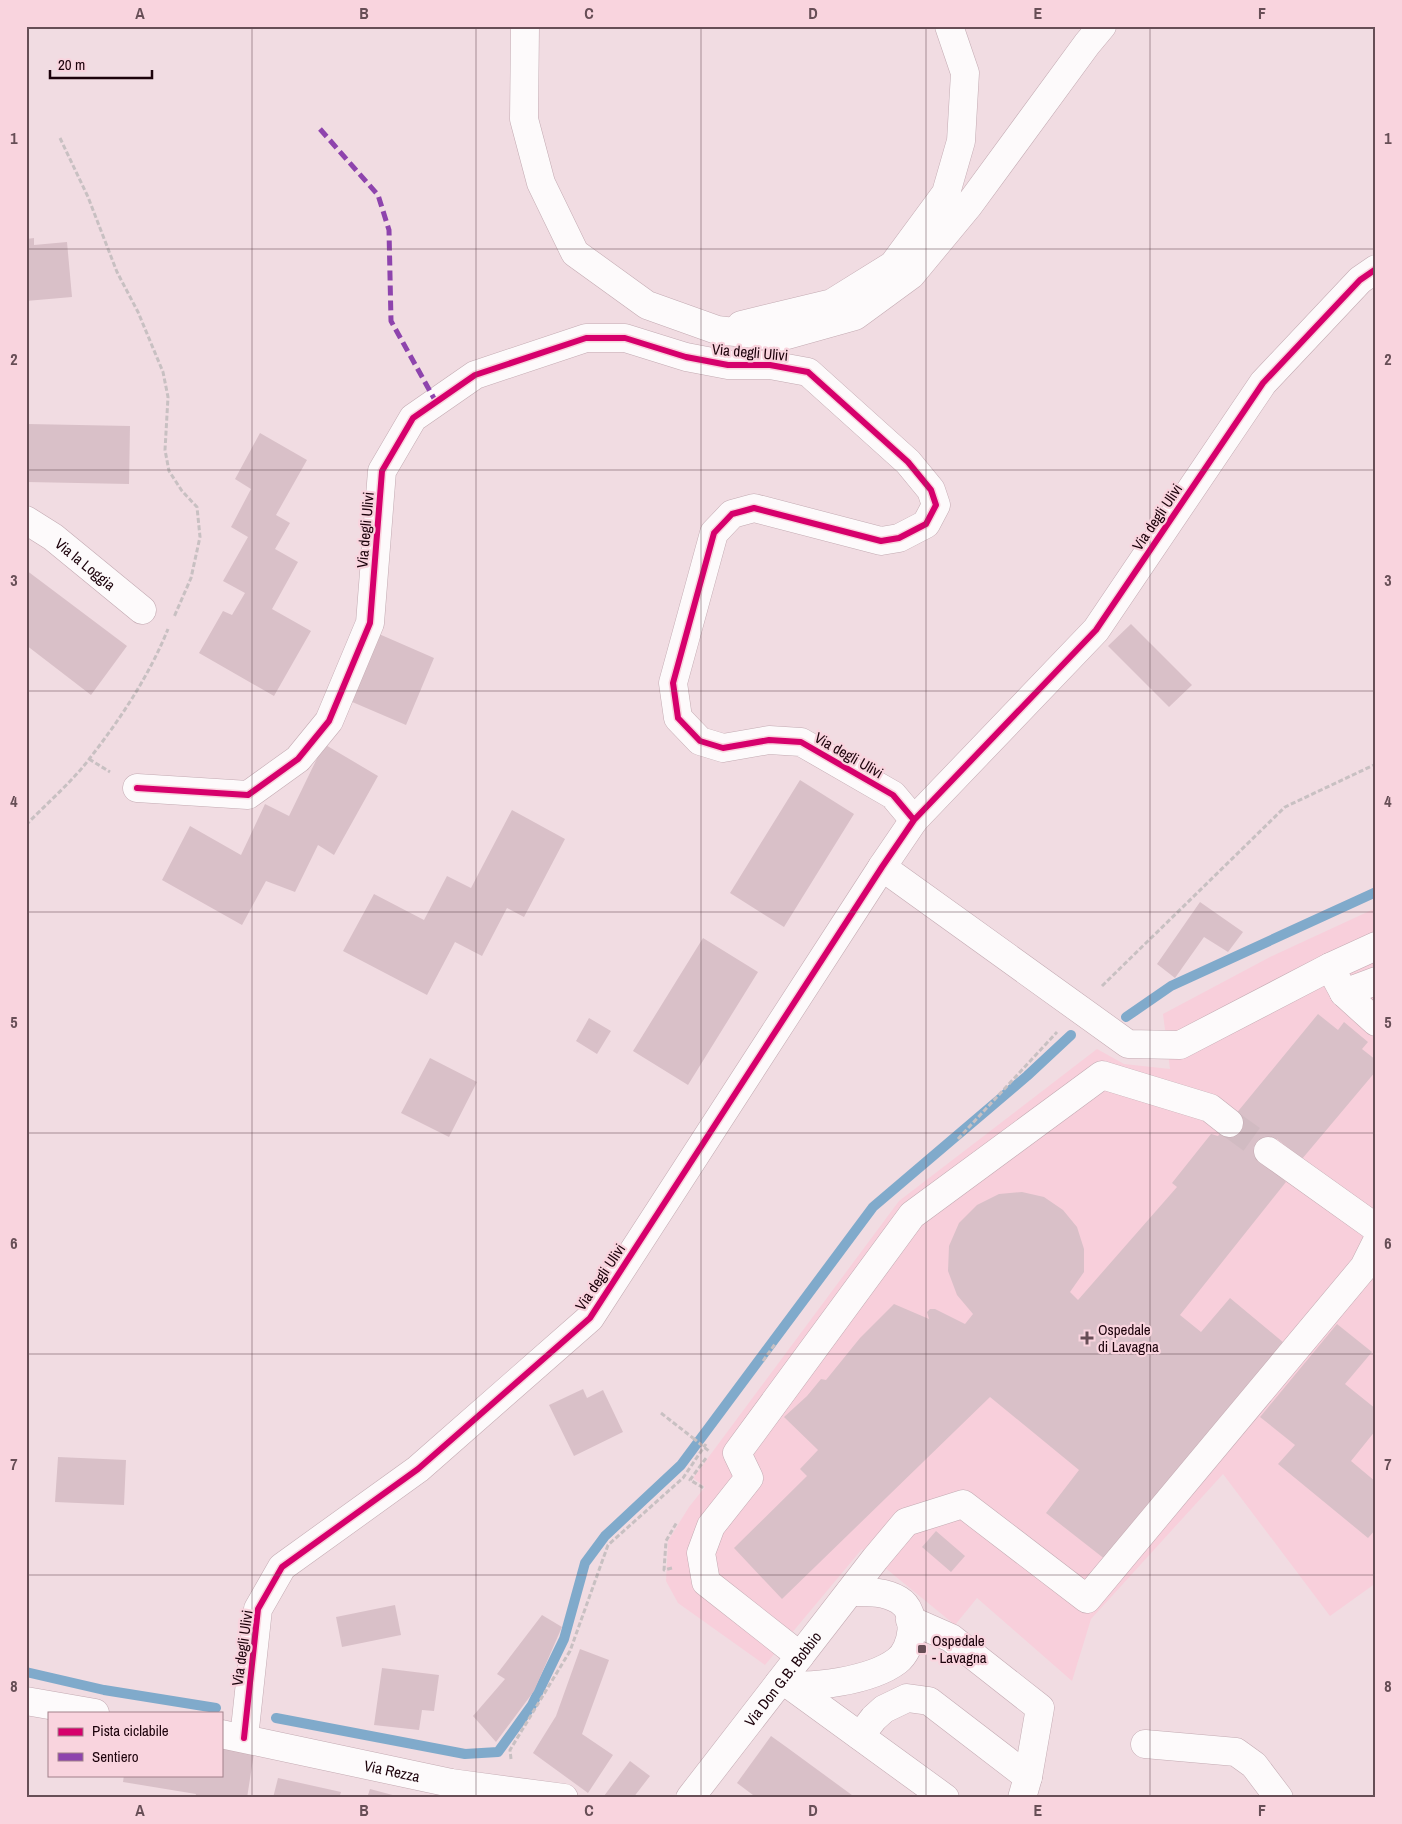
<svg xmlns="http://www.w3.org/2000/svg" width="1402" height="1824" viewBox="0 0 1402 1824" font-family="'Archivo Narrow',sans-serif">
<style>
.built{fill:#f8cfdb}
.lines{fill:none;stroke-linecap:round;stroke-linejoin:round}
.stream{stroke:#80aacb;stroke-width:10}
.building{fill:#d9c0c8}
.minor-tunnel{stroke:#d1bbc2;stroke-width:28;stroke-dasharray:28 14;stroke-linecap:butt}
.minor-casing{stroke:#c3aab2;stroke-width:29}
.highway-casing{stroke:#c3aab2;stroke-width:29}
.path{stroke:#c8c0c2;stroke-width:3;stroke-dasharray:5 2.5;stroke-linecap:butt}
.minor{stroke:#fdfafb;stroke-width:28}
.highway{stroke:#fdfafb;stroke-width:28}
.path-bridge{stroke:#c8c0c2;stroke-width:3;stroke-dasharray:5 2.5;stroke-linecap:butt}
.quiet{stroke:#8e44ad;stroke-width:5;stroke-dasharray:10 5;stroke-linecap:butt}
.cycleway-casing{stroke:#f9d4de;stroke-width:9}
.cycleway{stroke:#d6006c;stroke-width:6}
.grid{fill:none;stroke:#674e56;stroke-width:1;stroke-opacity:0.55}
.poi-dot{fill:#674e56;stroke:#f9d4de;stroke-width:2}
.labels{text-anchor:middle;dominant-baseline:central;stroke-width:4.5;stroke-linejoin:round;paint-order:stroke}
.street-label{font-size:15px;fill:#1c020b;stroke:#f9d4de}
.poi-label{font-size:15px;fill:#1c020b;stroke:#f9d4de;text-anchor:start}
.neatline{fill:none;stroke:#674e56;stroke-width:2}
.grid-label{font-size:16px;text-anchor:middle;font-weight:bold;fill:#674e56}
</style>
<rect width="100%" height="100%" fill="#f1dce2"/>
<path class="built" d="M1376,908V1583L1330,1616L1223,1474L1091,1619L1072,1681L977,1598L955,1625L862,1549L765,1665L678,1603L666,1581L668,1541L689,1507L705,1487L693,1478L899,1201L1097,1049L1124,1064L1170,1069L1163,1014L1270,957Z"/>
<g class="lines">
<path class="stream" d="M1126,1017L1171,986L1376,892
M26,1672L104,1690L216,1708
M276,1718L465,1754L498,1752L532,1705L564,1639L585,1563L605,1536L681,1465L873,1207L1027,1076L1071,1035"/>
</g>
<path class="building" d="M34,238V245L67,242L72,297L26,301V239Z
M28,424L130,426L129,484L27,482Z
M260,433L307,460L276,515L290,523L275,549L298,562L272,609L311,631L274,696L199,653L223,611L232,615L245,593L223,581L248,537L231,527L251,489L235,479Z
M26,570L127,646L91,695L26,645Z
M1131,624L1192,685L1169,707L1108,646Z
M379,634L434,658L406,725L350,701Z
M324,744L378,776L334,855L318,845L295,892L266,881L242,925L162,880L190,826L241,855L265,804L289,816Z
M800,780L854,814L784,927L730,893Z
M512,810L565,839L524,917L507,908L482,956L455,942L427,995L343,951L374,894L424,920L447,876L471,888Z
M1200,902L1243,932L1228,952L1204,937L1175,978L1157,964Z
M703,938L758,972L688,1085L633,1051Z
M1318,1014L1338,1030L1344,1022L1368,1042L1362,1049L1376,1060V1071L1302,1159L1277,1139L1262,1160L1286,1182L1180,1315L1201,1332L1230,1298L1284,1343L1106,1560L1046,1513L1079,1470L990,1397L782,1599L734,1548L807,1476L800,1469L818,1450L784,1417L807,1396L821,1379L826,1380L860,1338L894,1304L929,1319L927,1312L930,1309H935L965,1324L973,1314L957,1295L948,1271L949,1246L959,1223L977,1205L999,1194L1022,1192L1044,1197L1063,1210L1077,1227L1084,1249V1272L1070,1292L1078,1300L1177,1187L1172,1183L1211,1134L1218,1136L1221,1132Z
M589,1018L611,1031L597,1054L576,1041Z
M430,1058L477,1082L449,1137L401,1113Z
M1337,1324L1372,1352L1345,1384L1376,1409V1430L1351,1461L1376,1482V1529L1368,1538L1278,1464L1295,1445L1260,1417Z
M583,1389L587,1398L603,1390L623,1432L574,1456L549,1405Z
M58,1457L126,1460L124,1505L55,1502Z
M936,1531L965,1556L951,1572L922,1547Z
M395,1605L401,1635L342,1647L336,1617Z
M542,1615L562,1627L534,1691L496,1742L473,1716L505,1679L497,1674Z
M580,1649L609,1660L582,1734L613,1755L588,1793L533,1753L556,1716Z
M382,1668L439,1675L434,1711L422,1710L419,1730L374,1725Z
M771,1736L785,1746L856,1798H757L737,1783Z
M221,1748L254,1753L247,1798H195L196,1794L123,1782L124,1775H221Z
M630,1761L650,1776L633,1798H607L604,1796Z
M278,1778L341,1792L339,1798H273Z
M370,1789L400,1797V1798H367Z"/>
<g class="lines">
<path class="minor-tunnel" d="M1229,1123L1268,1151"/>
<defs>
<g id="minor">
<path id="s1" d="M26,520L53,537L142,610"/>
<path d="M137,788L248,795L298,759L329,721L370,623L382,471L413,418L475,375L586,338H625L686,357L728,365H770L808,372L908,462L931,490L936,505L926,524L899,538L881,541L754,508L732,514L714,533L673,683L678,718L700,741L723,748L769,740L801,742L893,795L914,820"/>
<path d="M882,867L1128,1044L1180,1045L1330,967L1376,946"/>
<path d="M1330,967L1344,993L1376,981"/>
<path d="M1344,993L1376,1022"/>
<path d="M1268,1151L1376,1228"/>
<path d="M910,1620L951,1638L1040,1708L1028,1777L1022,1798"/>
<path d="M800,1656L706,1582L701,1553L711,1526L749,1478L737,1453L912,1215L1102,1075L1210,1108L1229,1123"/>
<path d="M779,1683C810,1690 872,1680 897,1661C913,1649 919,1612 899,1600C884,1591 867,1592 850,1592"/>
<path d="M791,1686L945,1798"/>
<path d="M26,1701L95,1713"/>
<path id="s2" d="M221,1734L451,1783L564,1798"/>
<path d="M860,1736L874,1718L884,1709L907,1698L929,1701L1028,1777"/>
<path d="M244,1738L258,1609L282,1567L418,1469L590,1318L882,867L914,820L1096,630L1263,383L1360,280L1376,269"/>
<path d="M1145,1744L1236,1752L1254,1765L1279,1798"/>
<path id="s3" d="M690,1798L875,1559L906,1522L963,1504L1087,1599L1364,1267L1376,1243"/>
</g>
<path id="highway" d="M525,26L524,119L541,183L575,253L647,305L717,330L780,337L855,316L911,275L969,205L1087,44L1102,26
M741,325L832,303L893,265L946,193L961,141L965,73L949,26"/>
</defs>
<use href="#minor" class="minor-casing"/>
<use href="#highway" class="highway-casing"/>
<path class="path" d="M60,138L88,197L117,272L138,312L163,372L168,397L165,450L169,471L182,491L197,507L200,537L191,578L174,617
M89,759L110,772
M26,825C47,803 72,782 90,758C121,718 149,676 168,629
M1102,986L1285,807L1376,764
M958,1139L1057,1032
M763,1361L775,1344
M661,1413L693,1438
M701,1488L702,1487L690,1480L706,1458
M672,1568L664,1570L666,1541L677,1522
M511,1759L510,1750L570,1651L608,1545L683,1478L706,1444"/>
<use href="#minor" class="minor"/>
<use href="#highway" class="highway"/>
<path class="path-bridge" d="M693,1438L710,1452"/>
<path class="quiet" d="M320,129L378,195L389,230L391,321L436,402"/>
<defs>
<path id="cycleway" d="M137,788L248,795L298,759L329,721L370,623L382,471L413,418L475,375L586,338H625L686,357L728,365H770L808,372L908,462L931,490L936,505L926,524L899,538L881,541L754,508L732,514L714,533L673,683L678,718L700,741L723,748L769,740L801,742L893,795L914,820
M244,1738L258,1609L282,1567L418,1469L590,1318L882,867L914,820L1096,630L1263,383L1360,280L1376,269"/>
</defs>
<use href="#cycleway" class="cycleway-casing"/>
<use href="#cycleway" class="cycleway"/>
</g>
<path class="grid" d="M252,26V1798M476,26V1798M701,26V1798M926,26V1798M1150,26V1798M26,249H1376M26,470H1376M26,691H1376M26,912H1376M26,1133H1376M26,1354H1376M26,1575H1376"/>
<g class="poi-dot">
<path d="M1084.5 1330.5h5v5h5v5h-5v5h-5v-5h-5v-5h5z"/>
<rect x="917" y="1644" width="10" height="10" rx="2.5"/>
</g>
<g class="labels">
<g class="street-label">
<text transform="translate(750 352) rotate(5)">Via degli Ulivi</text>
<text transform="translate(1157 517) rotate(-56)">Via degli Ulivi</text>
<text transform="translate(365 530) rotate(-85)">Via degli Ulivi</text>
<text stroke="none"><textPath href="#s1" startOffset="74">Via la Loggia</textPath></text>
<text transform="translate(849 755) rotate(30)">Via degli Ulivi</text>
<text transform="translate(600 1277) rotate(-56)">Via degli Ulivi</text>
<text transform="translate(242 1648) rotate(-82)">Via degli Ulivi</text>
<text stroke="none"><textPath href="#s3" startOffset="151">Via Don G.B. Bobbio</textPath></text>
<text stroke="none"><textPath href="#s2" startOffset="175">Via Rezza</textPath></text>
</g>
<g class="poi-label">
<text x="1098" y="1329">Ospedale<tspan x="1098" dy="17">di Lavagna</tspan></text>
<text x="932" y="1640">Ospedale<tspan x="932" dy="17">- Lavagna</tspan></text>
</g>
</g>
<rect width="1402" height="1824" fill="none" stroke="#f9d4de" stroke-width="55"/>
<rect x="48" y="1712" width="175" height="65" fill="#f9d4de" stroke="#a1808a"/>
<rect x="58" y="1728" width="25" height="8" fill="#d6006c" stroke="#a1808a"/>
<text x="92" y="1736" font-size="15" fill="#1c020b">Pista ciclabile</text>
<rect x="58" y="1753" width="25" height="8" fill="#8e44ad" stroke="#a1808a"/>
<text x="92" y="1762" font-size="15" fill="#1c020b">Sentiero</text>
<path d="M50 70v8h102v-8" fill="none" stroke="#1c020b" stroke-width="2.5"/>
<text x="58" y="70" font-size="15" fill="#1c020b" stroke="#f9d4de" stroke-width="4" paint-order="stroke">20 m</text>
<rect x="28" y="28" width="1346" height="1768" class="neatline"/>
<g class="grid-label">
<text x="140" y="19">A</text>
<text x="364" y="19">B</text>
<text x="589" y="19">C</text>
<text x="813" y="19">D</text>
<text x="1038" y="19">E</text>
<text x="1262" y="19">F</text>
<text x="14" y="144">1</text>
<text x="1388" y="144">1</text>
<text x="14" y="365">2</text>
<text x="1388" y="365">2</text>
<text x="14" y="586">3</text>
<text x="1388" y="586">3</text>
<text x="14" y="807">4</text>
<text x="1388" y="807">4</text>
<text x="14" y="1028">5</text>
<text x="1388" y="1028">5</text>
<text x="14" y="1249">6</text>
<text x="1388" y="1249">6</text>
<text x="14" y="1470">7</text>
<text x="1388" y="1470">7</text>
<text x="14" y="1692">8</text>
<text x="1388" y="1692">8</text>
<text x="140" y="1816">A</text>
<text x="364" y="1816">B</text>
<text x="589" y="1816">C</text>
<text x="813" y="1816">D</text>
<text x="1038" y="1816">E</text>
<text x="1262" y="1816">F</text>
</g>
</svg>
